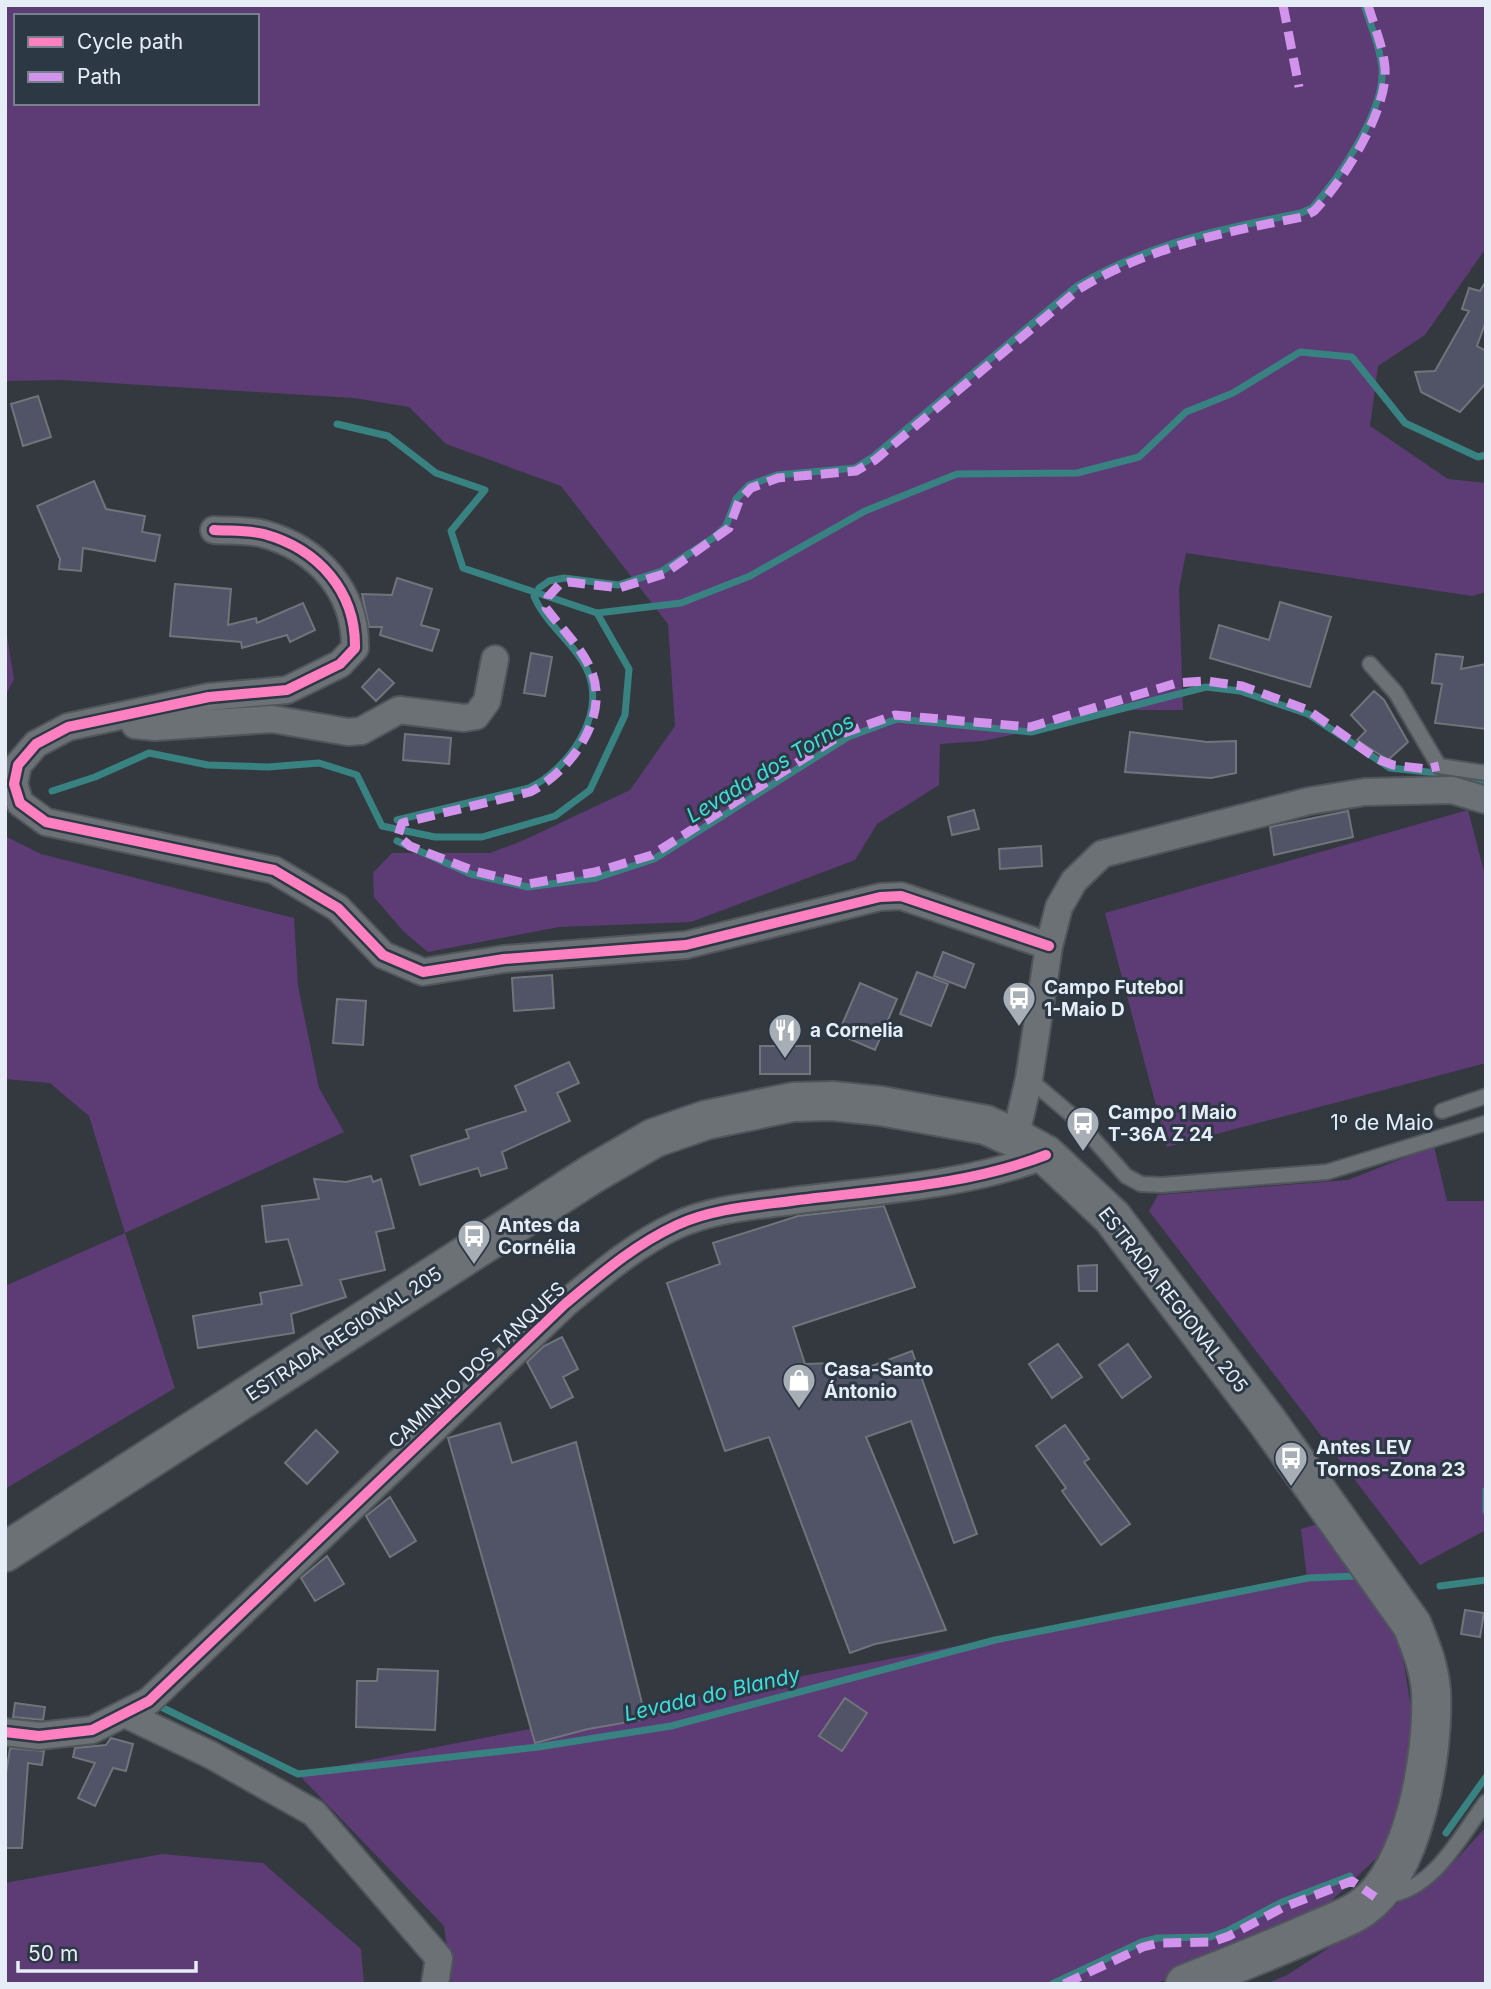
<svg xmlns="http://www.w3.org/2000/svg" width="1491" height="1989" viewBox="0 0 1491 1989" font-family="Inter,sans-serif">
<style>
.green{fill:#5d3c75;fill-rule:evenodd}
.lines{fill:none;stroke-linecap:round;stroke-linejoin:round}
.stream{stroke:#388281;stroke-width:7}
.building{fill:#515366;stroke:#71747a;stroke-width:2}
.service-casing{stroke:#50565c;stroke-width:18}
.minor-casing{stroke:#50565c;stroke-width:30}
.secondary-casing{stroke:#50565c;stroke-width:42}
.service{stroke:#6c7176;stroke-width:14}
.minor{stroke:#6c7176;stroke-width:26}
.secondary{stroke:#6c7176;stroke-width:38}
.quiet{stroke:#d193ec;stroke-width:9;stroke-dasharray:18 9;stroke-linecap:butt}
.cycleway-casing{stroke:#2d3845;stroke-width:15}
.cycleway{stroke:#ff80c0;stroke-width:10}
.labels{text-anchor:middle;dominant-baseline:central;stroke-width:6;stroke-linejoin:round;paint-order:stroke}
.poi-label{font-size:19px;font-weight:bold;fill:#e6edf6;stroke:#2d3845;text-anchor:start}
.street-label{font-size:19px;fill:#e6edf6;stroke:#2d3845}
.water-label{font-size:21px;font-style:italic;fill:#3fddda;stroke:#2d3845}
.neighbourhood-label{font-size:21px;fill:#e6edf6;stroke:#2d3845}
</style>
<rect width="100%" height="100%" fill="#33393f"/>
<path class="green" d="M5,5H1486V248L1425,335L1378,366L1370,426L1448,479L1486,483V592L1472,596L1186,553L1179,589L1183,710H1130L983,741L940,744L939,785L877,824L855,860L691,922L559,927L428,952L403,931L374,897L373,873L392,853H490L522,841L630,790L675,726L668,624L561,486L446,444L409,407L354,398L61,380L5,381ZM16,16H257V103H16Z
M5,624L14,679L5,696Z
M1468,810L1486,879V1063L1167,1147L1105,913Z
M5,836L41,854L294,918L298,986L319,1088L344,1132L125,1233L175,1388L5,1489V1286L125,1233L89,1116L50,1083L5,1079Z
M1434,1146L1447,1201H1486V1530L1420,1565L1149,1211L1158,1195L1348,1180Z
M1328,1521L1400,1640L1412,1714L1408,1783L1401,1835L1330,1902L1235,1952L1155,1984H452L444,1926L298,1774L1307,1578L1301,1529Z
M1486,1827V1984H1266L1287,1975L1443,1874Z
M162,1854L263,1863L361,1949L364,1984H5V1883Z"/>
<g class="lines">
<path class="stream" d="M337,424L388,436L436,473L485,490L451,531L463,568L597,613L681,603L750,576L865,511L957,474L1077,473L1139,457L1186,412L1233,393L1300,352L1352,357L1405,423L1478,457L1486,455
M539,588L549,581L564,578L618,585L662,571L713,538L726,526L736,499L749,485L777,475L855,468L873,457L1077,286C1150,243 1219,229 1301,213L1312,208C1339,178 1385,110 1382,69C1380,47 1371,26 1364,5
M1466,776L1486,781
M52,791L95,777L149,753L208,765L268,767L319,763L357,775L382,826L435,837H482L555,816L590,790L625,715L629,669L597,613
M397,820L529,788C568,769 606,717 588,672C576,644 545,624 534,596
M397,841L471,874L528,887L596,878L654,859L848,737L897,719L1031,732L1206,687L1240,691L1308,714L1390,768L1447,774
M1486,1490V1511
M1440,1586L1486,1580
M155,1704L298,1774L538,1747L671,1726L995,1640L1308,1578L1356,1576
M1446,1833L1486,1777
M1052,1984L1142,1942L1158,1938L1210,1937L1227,1931L1282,1902L1350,1876"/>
</g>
<path class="building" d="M1486,281V321L1477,346L1486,351V383L1460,412L1421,392L1415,372L1435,371L1469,311L1462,309L1469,288L1480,291Z
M38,396L51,437L23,446L11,404Z
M94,481L106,509L145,516L142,532L160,535L155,561L83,548L81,571L59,569L60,559L37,506Z
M397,578L432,589L421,625L439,630L432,651L380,635L382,627H369L362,594L392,595Z
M175,584L231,589L228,625L256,618L257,623L303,603L315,630L290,642L287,635L242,648L241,642L170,636Z
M1280,602L1331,617L1310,687L1210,658L1219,625L1269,640Z
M531,653L552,657L545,696L524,693Z
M1436,654L1463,657L1461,669L1486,664V729L1435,723L1442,684L1432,683Z
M379,669L394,683L376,701L362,687Z
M1374,691L1384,700L1408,742L1388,760L1357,740L1366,731L1351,715Z
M1130,732L1207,742L1236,741V773L1211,778L1125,772Z
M405,734L451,738L449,764L403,760Z
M974,810L979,829L952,835L948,817Z
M1348,811L1353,837L1274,855L1270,827Z
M1041,846L1042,866L1000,869L999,849Z
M943,952L974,964L965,988L934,976Z
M917,972L948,984L931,1026L900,1014Z
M552,975L554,1008L514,1011L512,978Z
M860,983L897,999L875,1050L838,1034Z
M337,999L366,1001L363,1045L333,1043Z
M760,1046H810V1074H760Z
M569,1062L579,1083L557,1093L570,1121L502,1152L507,1168L481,1176L478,1168L420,1185L411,1156L469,1138L466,1130L526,1111L515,1086Z
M371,1176L373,1182L381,1179L394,1228L376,1232L385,1270L340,1280L346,1297L291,1314L294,1333L198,1348L193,1316L262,1304L260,1293L302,1285L288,1239L266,1242L262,1206L319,1199L314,1179L346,1182Z
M884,1206L915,1287L793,1327L805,1364L836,1363L842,1377L912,1351L977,1534L954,1543L911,1421L866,1437L946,1630L875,1644L850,1653L769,1437L725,1451L667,1283L720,1264L713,1243L798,1216Z
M1097,1265V1291H1079L1078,1266Z
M562,1337L578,1369L563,1377L573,1397L551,1408L527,1362L544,1346Z
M1058,1344L1082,1377L1052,1398L1029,1364Z
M1128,1344L1151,1377L1122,1398L1099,1365Z
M500,1423L512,1463L576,1442L646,1719L588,1729L535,1743L448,1438Z
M1065,1425L1089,1459L1084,1462L1130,1524L1101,1545L1062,1491L1066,1488L1036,1446Z
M316,1430L338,1452L307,1484L285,1463Z
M390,1497L416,1541L390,1557L366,1516Z
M327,1556L344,1584L315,1601L301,1578Z
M1465,1610L1484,1613L1480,1637L1461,1634Z
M378,1669L438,1671L435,1730L356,1727L357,1681H377Z
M845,1698L867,1713L842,1751L819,1736Z
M15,1703L45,1707L43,1720L13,1717Z
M111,1738L133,1744L126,1771L113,1768L95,1806L78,1798L95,1763L73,1757L75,1748L106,1745Z
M10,1748L44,1751L42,1765L28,1763L22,1848H5V1780Z"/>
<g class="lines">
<defs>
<path id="service" d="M1370,664L1396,693L1439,766L1486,773
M1029,1079L1075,1118L1126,1176L1141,1184L1162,1185L1327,1172L1486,1123
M1442,1111L1486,1096
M1385,1896C1433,1891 1460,1837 1486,1802"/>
<path id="minor" d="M214,530C230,531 249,530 264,534C318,549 356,591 355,648L340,664L287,690L209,697L68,727L36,744L18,765L14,784L20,803L46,822L274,870L338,908L383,955L423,972L504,959L686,945L880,897L901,896L1049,946
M135,725L155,727L272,719L348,732L361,731L399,710L464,718L476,716L487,701L495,659
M1015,1138L1029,1079L1049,946L1059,907L1074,881L1102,854L1309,801L1365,792L1452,790L1486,800
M125,1714L211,1755L314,1813L439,1958L435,1984
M5,1732L39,1736L92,1730L149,1701L565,1304C601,1274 634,1245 677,1225C712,1209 753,1206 791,1201C876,1190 966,1186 1046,1155"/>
<path id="secondary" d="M5,1552L592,1174L654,1138L706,1120L793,1102L832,1101L881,1106L986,1125L1015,1138L1046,1155L1112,1217L1267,1421L1412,1625C1421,1647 1429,1667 1431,1691C1434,1752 1415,1871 1362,1908C1348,1918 1329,1924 1314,1931C1271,1950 1228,1967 1185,1984"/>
</defs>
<use href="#service" class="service-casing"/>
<use href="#minor" class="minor-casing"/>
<use href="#secondary" class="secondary-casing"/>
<use href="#service" class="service"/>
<use href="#minor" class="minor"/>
<use href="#secondary" class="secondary"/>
<path class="quiet" d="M1283,5L1299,87
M1368,5C1374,26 1383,46 1385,68C1388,111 1343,181 1314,211L1303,217C1223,232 1149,247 1079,289L875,460L856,471L778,478L751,488L739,501L729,528L664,574L619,588L569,582L560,584L548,597L546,608C560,627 582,648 591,670C611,717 570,772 530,792L402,823L398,836L410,846L474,871L528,884L595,872L652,855L844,733L895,715L1030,727L1177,683L1206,681L1242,686L1308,710L1377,759L1393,765L1426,769L1439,766
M1064,1984L1143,1947L1159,1943L1212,1942L1229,1936L1284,1907L1352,1881L1375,1897"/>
<defs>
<path id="cycleway" d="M214,530C230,531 249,530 264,534C318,549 356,591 355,648L340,664L287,690L209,697L68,727L36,744L18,765L14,784L20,803L46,822L274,870L338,908L383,955L423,972L504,959L686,945L880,897L901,896L1049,946
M5,1732L39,1736L92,1730L149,1701L565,1304C601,1274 634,1245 677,1225C712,1209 753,1206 791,1201C876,1190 966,1186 1046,1155"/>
</defs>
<use href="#cycleway" class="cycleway-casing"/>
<use href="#cycleway" class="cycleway"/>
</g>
<defs>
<symbol id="bus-pin" viewBox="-11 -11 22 30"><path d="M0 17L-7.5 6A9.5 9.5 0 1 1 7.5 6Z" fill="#a7aeb6" stroke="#2d3845"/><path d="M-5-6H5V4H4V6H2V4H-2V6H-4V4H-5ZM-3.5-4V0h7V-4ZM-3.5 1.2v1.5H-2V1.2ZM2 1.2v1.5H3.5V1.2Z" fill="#fff"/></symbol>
<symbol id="restaurant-pin" viewBox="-11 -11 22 30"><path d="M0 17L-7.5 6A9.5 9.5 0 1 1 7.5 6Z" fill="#a7aeb6" stroke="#2d3845"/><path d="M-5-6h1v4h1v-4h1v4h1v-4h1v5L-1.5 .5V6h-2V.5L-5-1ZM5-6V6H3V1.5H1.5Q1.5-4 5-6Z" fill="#fff"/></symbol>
<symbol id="shop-pin" viewBox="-11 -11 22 30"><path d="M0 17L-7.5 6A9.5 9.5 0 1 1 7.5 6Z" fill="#a7aeb6" stroke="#2d3845"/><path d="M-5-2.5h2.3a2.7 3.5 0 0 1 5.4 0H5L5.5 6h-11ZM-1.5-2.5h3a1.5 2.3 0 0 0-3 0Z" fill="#fff"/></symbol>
</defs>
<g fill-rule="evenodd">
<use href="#bus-pin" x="1000" y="979" width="38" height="52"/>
<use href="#restaurant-pin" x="766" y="1011" width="38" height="52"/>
<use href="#bus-pin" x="1064" y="1104" width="38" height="52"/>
<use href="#bus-pin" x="455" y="1217" width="38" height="52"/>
<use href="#shop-pin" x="780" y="1361" width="38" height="52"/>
<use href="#bus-pin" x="1272" y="1439" width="38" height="52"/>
</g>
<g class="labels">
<g class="poi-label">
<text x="1044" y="987">Campo Futebol<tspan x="1044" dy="22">1-Maio D</tspan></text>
<text x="810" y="1030">a Cornelia</text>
<text x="1108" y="1112">Campo 1 Maio<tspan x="1108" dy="22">T-36A Z 24</tspan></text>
<text x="498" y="1225">Antes da<tspan x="498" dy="22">Cornélia</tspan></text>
<text x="824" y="1369">Casa-Santo<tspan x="824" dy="22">Ántonio</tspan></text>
<text x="1316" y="1447">Antes LEV<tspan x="1316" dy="22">Tornos-Zona 23</tspan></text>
</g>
<g class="street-label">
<text transform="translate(1173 1300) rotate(52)">ESTRADA REGIONAL 205</text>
<text transform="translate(344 1334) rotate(-33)">ESTRADA REGIONAL 205</text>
<text transform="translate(477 1365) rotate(-43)">CAMINHO DOS TANQUES</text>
</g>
<g class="water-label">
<text transform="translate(770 768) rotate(-31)">Levada dos Tornos</text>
<text transform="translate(712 1694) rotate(-13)">Levada do Blandy</text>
</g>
<g class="neighbourhood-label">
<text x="1382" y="1122">1º de Maio</text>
</g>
</g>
<rect width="1491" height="1989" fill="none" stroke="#e6edf6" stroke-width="14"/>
<rect x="14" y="14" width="245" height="91" fill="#2d3845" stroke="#77808c" stroke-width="2"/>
<rect x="28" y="37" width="35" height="10" fill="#ff80c0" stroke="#77808c" stroke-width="2"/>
<text x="77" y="49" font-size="21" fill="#e6edf6">Cycle path</text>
<rect x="28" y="72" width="35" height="10" fill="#d193ec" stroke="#77808c" stroke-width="2"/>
<text x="77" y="84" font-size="21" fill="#e6edf6">Path</text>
<path d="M18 1961v10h178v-10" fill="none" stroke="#e6edf6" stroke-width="3.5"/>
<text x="28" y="1961" font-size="21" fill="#e6edf6" stroke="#2d3845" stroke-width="5" paint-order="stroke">50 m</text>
</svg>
